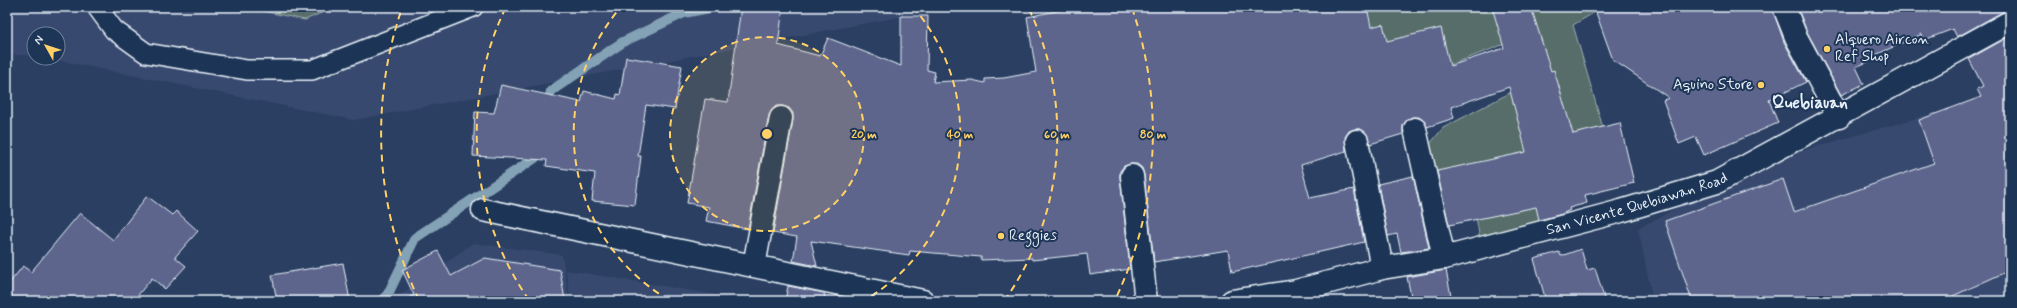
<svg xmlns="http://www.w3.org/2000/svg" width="2017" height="308" viewBox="0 0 2017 308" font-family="Mynerve,sans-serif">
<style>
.built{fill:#394a6f}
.green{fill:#566d69;stroke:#9fafb0}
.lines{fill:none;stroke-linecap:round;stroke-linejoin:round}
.stream{stroke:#84a2b5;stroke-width:10}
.building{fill:#5d658d;stroke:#e8f1f8}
.lane-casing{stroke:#e8f1f8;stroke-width:22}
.street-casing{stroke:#e8f1f8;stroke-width:25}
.secondary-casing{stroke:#e8f1f8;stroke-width:25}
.lane{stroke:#1d3557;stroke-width:19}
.street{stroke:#1d3557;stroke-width:22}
.secondary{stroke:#1d3557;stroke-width:22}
.ring{fill:none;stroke:#ffd166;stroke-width:2;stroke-dasharray:7 5}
.poi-dot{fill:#ffd166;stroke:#1d3557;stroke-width:1.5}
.labels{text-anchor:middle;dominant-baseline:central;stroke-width:4;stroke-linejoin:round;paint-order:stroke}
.poi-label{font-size:15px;fill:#e8f1f8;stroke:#1d3557;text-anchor:start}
.street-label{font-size:15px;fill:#e8f1f8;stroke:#1d3557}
.quarter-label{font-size:17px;font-weight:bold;fill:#e8f1f8;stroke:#1d3557}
.centre{fill:#ffd166;stroke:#1d3557;stroke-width:2}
.ring-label{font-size:12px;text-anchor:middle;font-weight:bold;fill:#ffd166;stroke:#1d3557;stroke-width:4;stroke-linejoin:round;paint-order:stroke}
</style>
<rect width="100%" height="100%" fill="#2a3f62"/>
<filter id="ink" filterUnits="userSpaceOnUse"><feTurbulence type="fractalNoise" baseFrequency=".025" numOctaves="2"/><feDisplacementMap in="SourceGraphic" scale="8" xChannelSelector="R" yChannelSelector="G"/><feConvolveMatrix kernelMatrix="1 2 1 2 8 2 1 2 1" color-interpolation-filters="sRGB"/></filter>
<g filter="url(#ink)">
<path class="built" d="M7,7H952L354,120L47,58H58V34H34V56L7,54Z
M1959,106L2010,231V301H1653L1638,228L1773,159Z
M473,243L562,255L569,301H392Z
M566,270L735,298L736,301H571Z"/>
<path class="green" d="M244,7H335L305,20Z
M1366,7H1604L1573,25L1603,128L1551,139L1567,226L1481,245L1467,167L1428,176L1421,155L1443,128L1525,85L1510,42L1374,94Z"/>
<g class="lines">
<path class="stream" d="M547,108L551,91L623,42L684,13L714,7
M381,301L388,294L415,238L535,158L537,149"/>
</g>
<path class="building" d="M741,7H783L778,45L820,56L828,38L901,66V16H928L927,70L935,72L933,82L972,80L985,83V79L1004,78L1036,72L1027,17L1076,7H1367L1371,27L1383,24L1387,41L1441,28L1450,66L1504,48L1492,7H1531L1551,71L1554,70L1573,134L1620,123L1634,183L1585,195L1587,203L1569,208L1570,210L1562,214L1539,220L1536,207L1449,225L1437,171L1526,152L1509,87L1451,107L1454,118L1427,127L1424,121L1419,117H1412L1407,120L1403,125V134L1370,144L1366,133L1361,129H1354L1349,131L1345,137L1346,151L1301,165L1310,198L1354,189L1364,242L1232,272L1228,250L1154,262L1144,175L1142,168L1137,164H1131L1124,166L1120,171V177L1130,269L1090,275L1087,254L1032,260V258L981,260V257L910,251L909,255L811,241L817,266L793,261L797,237L773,233L793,120V113L789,108L783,106H776L772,110L769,115L748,229L706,221L709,207L687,203L705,99L728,102Z
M1594,7H1772L1784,42L1806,82L1769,100L1778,123L1704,155L1696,137L1679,144L1663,100L1669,98L1613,60Z
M1797,7H2010V10L2004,11L1957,37L1953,29L1924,40L1922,34L1873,56L1874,59L1856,67L1864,84L1841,95L1807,32Z
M2010,36V270L1942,301H1692L1665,221L1783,179L1794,212L1934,163L1919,120L1981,97L1977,89L1983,86L1969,59Z
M626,57L682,66L675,109L646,105L638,156H641L635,205L592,201L595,173L546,166L547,160L473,156L475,112L494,113L501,85L581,102L584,91L616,99L617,94L620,95Z
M1413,176L1429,248L1401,252L1397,234L1388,236L1378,184Z
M147,196L172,215L176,211L198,231L175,257L186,266L165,289L152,278L133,301H17L7,293V286L23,266L31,272L80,213L113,240Z
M1581,249L1587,270L1595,268L1605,301H1546L1534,259L1559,252L1561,256Z
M438,251L451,276L485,258L560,270L565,301H403L414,295L402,270Z
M343,263L350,301H277L272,275Z
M1446,270L1452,301H1412L1407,277Z
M788,286L824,293L826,301H785Z"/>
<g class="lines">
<defs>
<path id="lane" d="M97,7L114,30L146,53L247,70H312L473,7"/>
<path id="street" d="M1784,7L1796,37L1839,117
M1415,129L1444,258
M1357,141L1382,268
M1132,176L1146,301
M483,210L923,301
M754,266L781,118"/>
<g id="secondary">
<path id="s1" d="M1232,301L1296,291L1382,268L1444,258L1621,211L1717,182L2010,22"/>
</g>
</defs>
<use href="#lane" class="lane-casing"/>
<use href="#street" class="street-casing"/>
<use href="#secondary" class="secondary-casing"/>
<use href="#lane" class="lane"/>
<use href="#street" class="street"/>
<use href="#secondary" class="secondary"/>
</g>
</g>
<circle cx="767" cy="134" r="97" fill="#ffd166" fill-opacity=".12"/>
<g class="ring">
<circle cx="767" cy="134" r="97"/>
<path d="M669 300A193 193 0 0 1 621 7M913 7A193 193 0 0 1 865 300"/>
<path d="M529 300A290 290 0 0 1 505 9M1029 9A290 290 0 0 1 1005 300"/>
<path d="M419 300A386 386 0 0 1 402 8M1132 8A386 386 0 0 1 1115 300"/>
</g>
<g class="poi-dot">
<circle cx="1827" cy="49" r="4"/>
<circle cx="1761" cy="85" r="4"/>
<circle cx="1001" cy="236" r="4"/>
</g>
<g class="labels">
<g class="poi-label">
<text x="1835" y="40">Alquero Aircon<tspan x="1835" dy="17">Ref Shop</tspan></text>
<text x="1753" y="85" text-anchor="end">Aquino Store</text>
<text x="1009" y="236">Reggies</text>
</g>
<g class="street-label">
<text stroke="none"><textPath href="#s1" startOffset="417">San Vicente Quebiawan Road</textPath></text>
</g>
<g class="quarter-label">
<text x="1810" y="103">Quebiauan</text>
</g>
</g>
<circle cx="767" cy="134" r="6" class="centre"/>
<g class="ring-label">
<text x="864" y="138">20 m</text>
<text x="960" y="138">40 m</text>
<text x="1057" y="138">60 m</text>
<text x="1153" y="138">80 m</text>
</g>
<rect width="2017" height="308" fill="none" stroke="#1d3557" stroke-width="24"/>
<rect x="12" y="12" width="1993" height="284" fill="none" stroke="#e8f1f8" stroke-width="1.5" filter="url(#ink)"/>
<g transform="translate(46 46) rotate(309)"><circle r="19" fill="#1d3557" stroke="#6e8097"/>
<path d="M0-3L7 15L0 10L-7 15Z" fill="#ffd166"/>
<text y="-6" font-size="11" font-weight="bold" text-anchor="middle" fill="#e8f1f8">N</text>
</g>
</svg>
